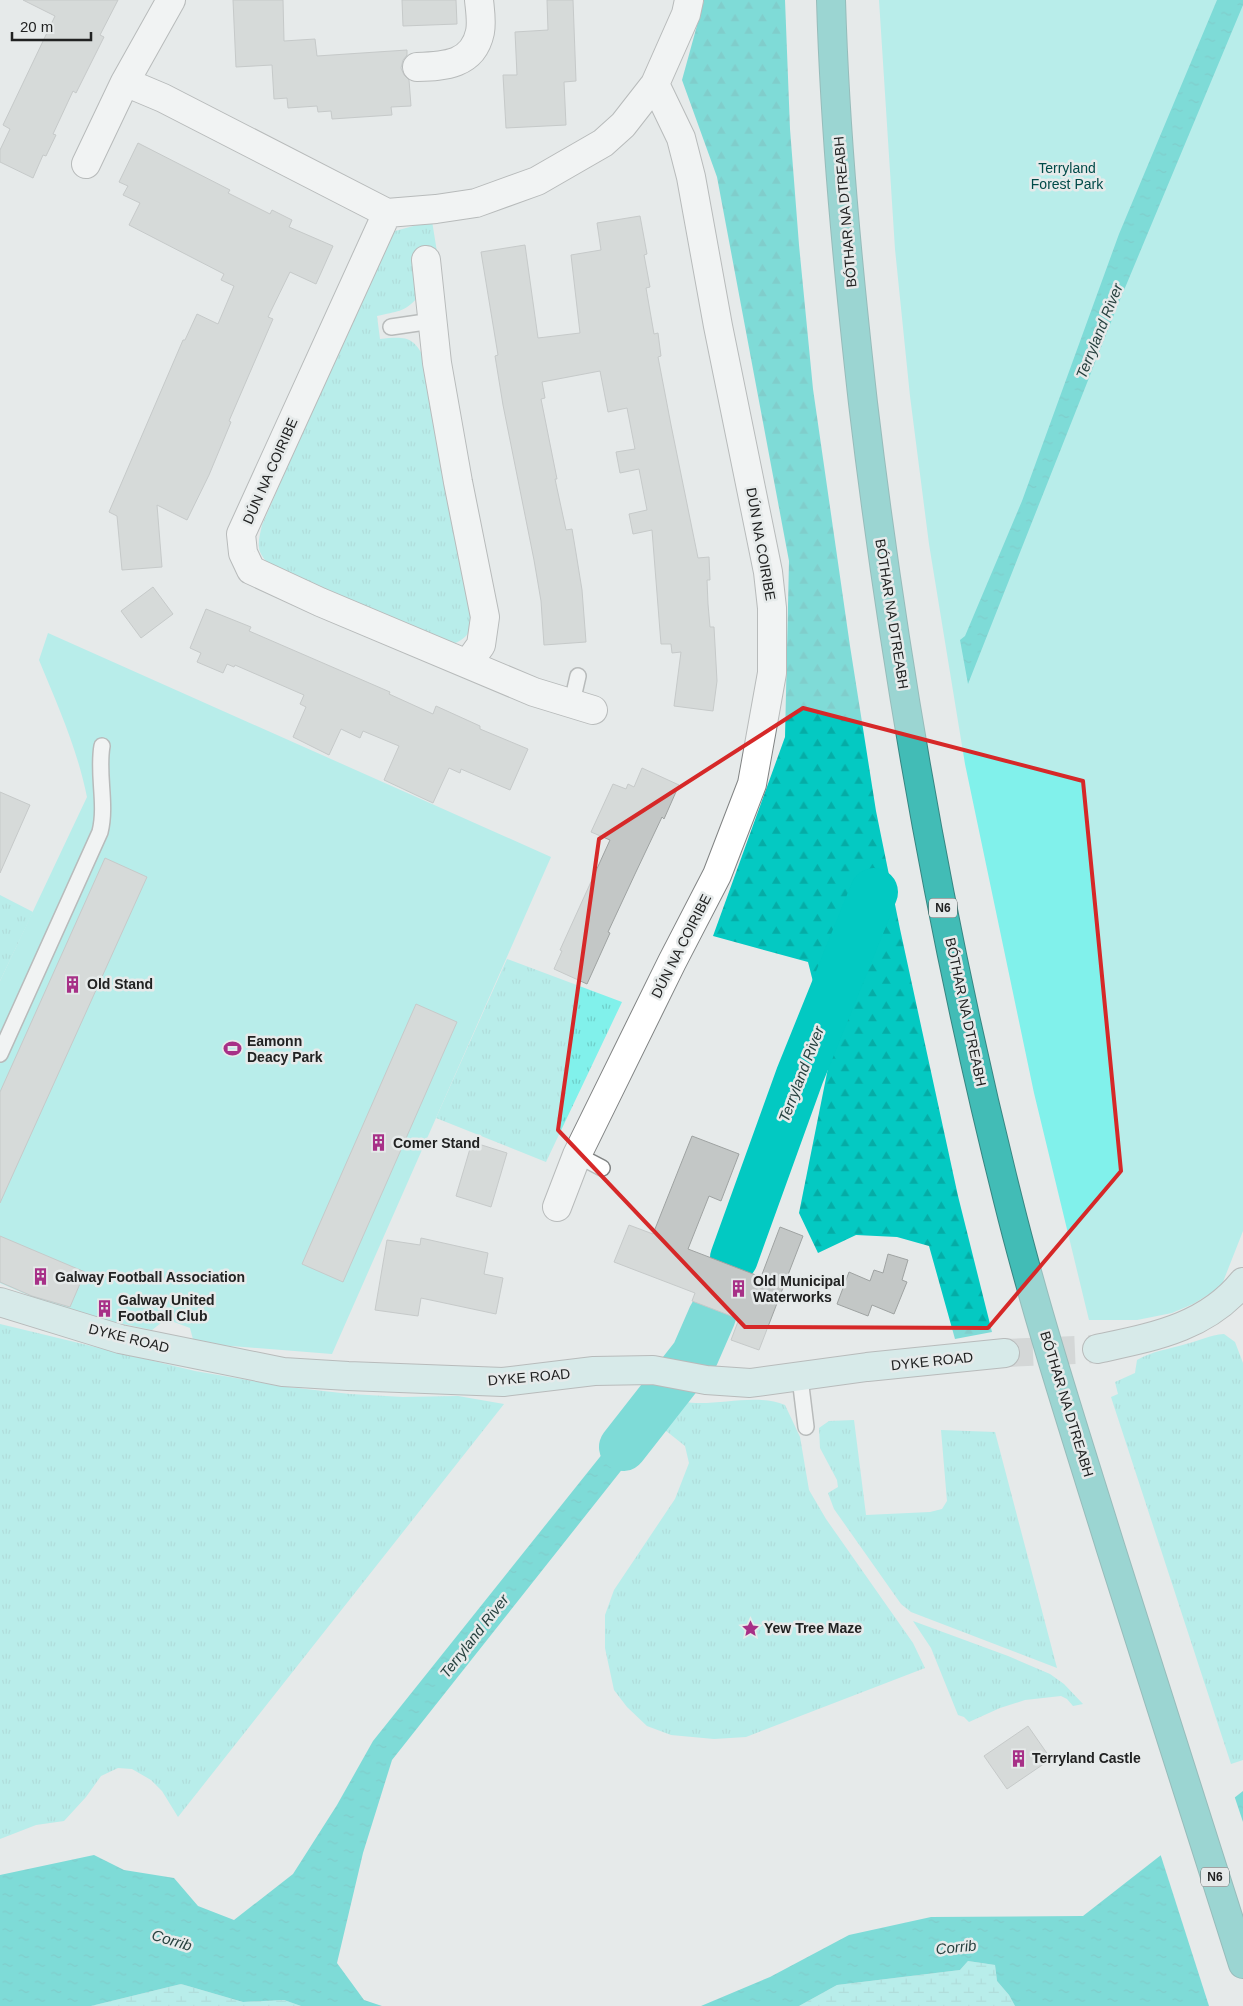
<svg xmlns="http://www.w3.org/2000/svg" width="1243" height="2006" viewBox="0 0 1243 2006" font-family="Arial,sans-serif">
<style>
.grass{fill:url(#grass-tufts)}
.forest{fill:url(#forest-firs)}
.wetland{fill:url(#wetland-marsh)}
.park{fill:#81f1eb}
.water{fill:url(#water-ripples)}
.pier{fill:#e6eaea}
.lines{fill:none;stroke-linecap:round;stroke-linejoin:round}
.river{stroke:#02c9c2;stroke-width:48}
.building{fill:#c3c7c6;stroke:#9fa3a2}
.secondary-tunnel{stroke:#bfc2c2;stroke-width:28;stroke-dasharray:28 14;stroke-linecap:butt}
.lane-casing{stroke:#808383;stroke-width:18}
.street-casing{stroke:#808383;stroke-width:30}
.secondary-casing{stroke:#808383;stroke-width:30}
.highway-casing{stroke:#368682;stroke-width:30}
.lane{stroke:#fff;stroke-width:15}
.street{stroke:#fff;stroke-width:28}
.secondary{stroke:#c6ebe9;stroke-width:28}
.highway{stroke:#42bcb6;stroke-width:28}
.marked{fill:none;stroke:#d62828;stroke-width:4;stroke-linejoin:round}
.labels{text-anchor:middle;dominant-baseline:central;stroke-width:5;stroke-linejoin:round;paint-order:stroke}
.shield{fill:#e6eaea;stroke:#5c5e5e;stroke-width:1}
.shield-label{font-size:12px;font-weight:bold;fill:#212222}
.park-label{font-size:14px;fill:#004a48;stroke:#e6eaea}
.street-label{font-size:14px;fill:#212222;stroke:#e6eaea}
.poi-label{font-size:14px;font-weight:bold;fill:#212222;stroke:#e6eaea;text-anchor:start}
.water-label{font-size:15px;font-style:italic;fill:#27413f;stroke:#e6eaea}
</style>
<defs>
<pattern id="grass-tufts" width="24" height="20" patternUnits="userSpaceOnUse" patternTransform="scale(1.25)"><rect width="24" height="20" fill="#81f1eb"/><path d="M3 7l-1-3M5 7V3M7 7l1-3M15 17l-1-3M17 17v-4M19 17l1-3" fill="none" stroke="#6fcec9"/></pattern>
<pattern id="forest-firs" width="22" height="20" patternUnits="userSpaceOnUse" patternTransform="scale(1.25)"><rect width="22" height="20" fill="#04c9c2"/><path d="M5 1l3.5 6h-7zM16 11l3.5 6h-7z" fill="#05aca6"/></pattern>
<pattern id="wetland-marsh" width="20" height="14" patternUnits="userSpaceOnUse" patternTransform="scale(1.25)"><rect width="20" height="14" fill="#81f1eb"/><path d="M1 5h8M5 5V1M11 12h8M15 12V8" fill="none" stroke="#6fcec9"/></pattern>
<pattern id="water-ripples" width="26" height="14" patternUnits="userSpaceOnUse" patternTransform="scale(1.25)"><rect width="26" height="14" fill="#02c9c2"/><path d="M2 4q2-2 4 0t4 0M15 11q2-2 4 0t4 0" fill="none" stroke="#03aca6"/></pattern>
</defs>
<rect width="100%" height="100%" fill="#e6eaea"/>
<path class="grass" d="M432,221L437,252L415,257L418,297C404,313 397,311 377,316L380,339C403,337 413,335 424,358L475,612C469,633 470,638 448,646L270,565C255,551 258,543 262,525L383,248L395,231Z
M0,895L33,912L0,981Z
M507,959L622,1002L546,1162L436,1118Z
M0,1324L195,1371L288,1387L350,1394L403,1397L458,1396L504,1404L178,1817L162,1791L151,1780L132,1769L118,1768L101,1776L86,1797L64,1821L36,1825L0,1839Z
M1224,1334L1235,1342L1243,1363V1760L1231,1764L1111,1397L1118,1394L1115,1382L1135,1373L1137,1360C1152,1351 1170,1349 1186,1344C1199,1341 1210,1335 1224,1334Z
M677,1400C683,1401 690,1403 696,1403C725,1404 758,1394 785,1405L800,1437L809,1490L826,1519L913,1643L925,1668L746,1737L714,1739L671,1735L647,1726L627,1707L614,1690L605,1648V1615L614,1590L675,1499L689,1463L685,1446L665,1430L666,1414Z
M854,1420L866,1515L930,1512L942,1509L947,1501L941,1430L995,1432L1057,1668L911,1612L901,1604L834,1509L828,1493L838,1487L837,1480L820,1448L819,1428L829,1421Z
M913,1621L1008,1656L1050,1674L1064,1684L1083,1704L1073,1706L1067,1699L1061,1696L1025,1700L1000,1708L969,1722L964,1717L958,1715L931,1648Z"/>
<path class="forest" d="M704,0H785L790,129L799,245L813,389L850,646L876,811L900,929L958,1196L992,1332L955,1339L929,1246L897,1237L856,1235L818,1253L799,1213L831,1053L808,962L713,936L785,737L789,561L717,177L682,80Z"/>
<path class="wetland" d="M968,1961L995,1965L997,1981L1009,1995L1015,2006H799L837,1985L960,1970Z
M181,1984L243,2002L284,2000L301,2006H91Z"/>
<path class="park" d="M879,0H1243V1231L1221,1287L1193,1304L1172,1313L1137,1320H1089L1034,1093L965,764L929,544L910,396L895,249Z
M48,633L551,857L332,1354L194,1343L190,1328L166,1319L152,1330L67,1312L0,1283V981L87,797C77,748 58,706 39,660Z"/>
<path class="water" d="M1217,0H1243V5L1117,307L968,684L960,640L965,636L1022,501L1119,234Z
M651,1393L677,1400L392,1760L363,1853L337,1963L364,2000L382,2006H301L284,2000L243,2002L181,1984L91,2006H0V1875L94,1855L124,1870L174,1878L198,1906L234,1920L293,1874L337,1805L373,1741Z
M1243,1791V2006H1015L1009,1995L997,1981L995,1965L968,1961L960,1970L837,1985L799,2006H701L770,1977L849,1935L931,1917L1083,1916Z"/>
<path class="pier" d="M1234,1795L1243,1822V2006H1209L1160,1853Z"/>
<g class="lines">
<path class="river" d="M734,1258L800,1075L874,892
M623,1447L695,1355L712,1316"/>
</g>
<path class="building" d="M23,0H118L100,35L104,37L76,93L73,91L53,134L56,135L46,156L43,155L33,178L0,162V150L10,129L3,125L55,16Z
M233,0H283L284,41L315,39L317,56L407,50V55L403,60L401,68L404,75L409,80L411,106L391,107L392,115L332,119L331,111L318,112L317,106L288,108L287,98L274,99L272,65L236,67Z
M402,0H456L457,24L403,26Z
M547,0H573L576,81L564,82L566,125L506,128L503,75H517L515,32L548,30Z
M138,143L230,190L228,193L270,214L272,210L292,220L289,227L333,246L316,284L290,272L268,317L273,319L229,421L231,422L209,475L187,520L157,505L162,567L122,570L117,516L109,512L183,340H185L197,314L218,324L234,286L221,280L224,274L129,225L140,203L123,195L128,186L119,182Z
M640,216L647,254L644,255L650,287L646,288L654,334L658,333L661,356L658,357L671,425L698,558L709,557L710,580H707L708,604L710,627H714L717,681L713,711L674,706L681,652L672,653L671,644H661L652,530L633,534L629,514L647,510L639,469L620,473L616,452L635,449L627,408L608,412L600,371L542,382L545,398L541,399L557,479H555L566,530L572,529L576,553L582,590L586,642L544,645L541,601L534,560L503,405L495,356L498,355L481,252L525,245L538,338L580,333L571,255L601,250L597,223Z
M153,587L173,614L141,638L121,611Z
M206,609L251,627L249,631L390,692L389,694L433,714L436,706L480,726V729L528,749L510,790L461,769L460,773L449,768L433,803L384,780L399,746L363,731L360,738L341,729L329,755L293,737L306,707L300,704L304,695L235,665L234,667L227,664L223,673L197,662L201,653L190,648Z
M642,768L679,785L664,819L662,817L635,874L608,932L610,933L587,984L554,969L562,951L560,950L610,840L591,832L613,784L626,789L628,784L634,787Z
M0,792L30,805L0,873Z
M105,858L147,877L0,1203V1092Z
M416,1004L457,1022L343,1282L302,1264Z
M692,1136L739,1154L721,1201L709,1196L688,1249L761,1277L780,1227L803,1236L759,1350L731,1340L739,1319L692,1301L695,1293L614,1262L629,1225L653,1234Z
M472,1142L507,1153L491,1207L456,1196Z
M0,1236L85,1272L70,1307L32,1296L0,1282Z
M421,1238L488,1253L484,1274L503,1278L496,1314L421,1298L418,1316L375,1310L387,1240L420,1245Z
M888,1254L908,1260L902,1280L907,1282L894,1314L872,1305L868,1316L837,1304L849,1272L870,1281L874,1270L883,1273Z
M1028,1726L1051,1759L1007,1789L984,1756Z"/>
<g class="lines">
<path class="secondary-tunnel" d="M1005,1353L1097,1349"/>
<defs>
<path id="lane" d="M391,327L432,321
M572,702L578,676
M0,1054L100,832C107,804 97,774 102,746
M577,1155L602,1168
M800,1378L806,1427"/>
<path id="street" d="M417,67C445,66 473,65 480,32C482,22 480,10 479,0
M125,82L163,98L387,213L436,209L476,203L537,181L603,143L623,125L655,84L686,14L689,0
M86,164L125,82L171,0
M387,213L241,534L243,553L251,570L320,602L534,692L593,710
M426,260L437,363L458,482L485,617L481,645L468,663
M557,1207L577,1155L672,962L717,875L752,784L772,673V608L768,572L718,326L691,177L681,138L655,84"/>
<path id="secondary" d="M0,1302L120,1339L283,1372L348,1376L503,1382L594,1371L653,1370L706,1380L750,1383L867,1367L1005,1353
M1097,1349C1152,1337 1206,1328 1243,1282"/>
<path id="highway" d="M831,0C835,135 848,269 863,403C895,671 942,938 1008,1200C1037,1317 1075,1433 1111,1549C1155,1687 1199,1825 1243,1964"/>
</defs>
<use href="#lane" class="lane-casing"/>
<use href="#street" class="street-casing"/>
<use href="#secondary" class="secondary-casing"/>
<use href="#highway" class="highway-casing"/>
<use href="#lane" class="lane"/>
<use href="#street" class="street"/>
<use href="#secondary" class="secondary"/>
<use href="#highway" class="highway"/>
</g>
<path d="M0 0H1243V2006H0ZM803,708L1083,781L1121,1171L988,1328L745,1327L558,1130L599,839Z" fill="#e6eaea" fill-opacity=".55" fill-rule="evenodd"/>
<path class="marked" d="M803,708L1083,781L1121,1171L988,1328L745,1327L558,1130L599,839Z"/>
<defs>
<symbol id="building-bare" viewBox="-9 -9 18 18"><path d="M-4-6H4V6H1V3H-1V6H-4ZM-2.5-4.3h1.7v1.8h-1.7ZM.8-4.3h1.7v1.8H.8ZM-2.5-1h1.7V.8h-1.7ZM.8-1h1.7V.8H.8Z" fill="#a73087" stroke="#e6eaea" stroke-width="2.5" paint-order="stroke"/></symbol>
<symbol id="stadium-bare" viewBox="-9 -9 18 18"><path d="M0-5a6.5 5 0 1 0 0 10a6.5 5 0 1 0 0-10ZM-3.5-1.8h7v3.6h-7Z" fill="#a73087" stroke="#e6eaea" stroke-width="2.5" paint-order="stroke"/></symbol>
<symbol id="sight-bare" viewBox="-9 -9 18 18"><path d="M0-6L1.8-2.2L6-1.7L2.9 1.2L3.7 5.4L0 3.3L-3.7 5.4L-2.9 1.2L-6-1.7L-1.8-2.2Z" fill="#a73087" stroke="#e6eaea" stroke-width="2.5" paint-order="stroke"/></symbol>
</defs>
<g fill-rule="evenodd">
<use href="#building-bare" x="60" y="972" width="25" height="25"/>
<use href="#stadium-bare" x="220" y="1036" width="25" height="25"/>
<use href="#building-bare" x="366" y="1130" width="25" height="25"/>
<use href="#building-bare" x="28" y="1264" width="25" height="25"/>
<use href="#building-bare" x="726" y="1276" width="25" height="25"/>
<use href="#building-bare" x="92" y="1296" width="25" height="25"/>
<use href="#sight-bare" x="738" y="1616" width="25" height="25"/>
<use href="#building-bare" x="1006" y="1746" width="25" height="25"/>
</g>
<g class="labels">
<g class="shield">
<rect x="929" y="898.5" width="28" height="19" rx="4"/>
<rect x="1201" y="1867.5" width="28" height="19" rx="4"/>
</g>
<g class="shield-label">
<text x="943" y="908">N6</text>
<text x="1215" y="1877">N6</text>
</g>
<g class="park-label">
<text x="1067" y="168">Terryland<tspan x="1067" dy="16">Forest Park</tspan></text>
</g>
<g class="street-label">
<text transform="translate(845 212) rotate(-95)">BÓTHAR NA DTREABH</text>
<text transform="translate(270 471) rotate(-66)">DÚN NA COIRIBE</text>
<text transform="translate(761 544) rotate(80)">DÚN NA COIRIBE</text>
<text transform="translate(892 614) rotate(81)">BÓTHAR NA DTREABH</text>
<text transform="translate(681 946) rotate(-63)">DÚN NA COIRIBE</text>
<text transform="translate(966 1012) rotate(78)">BÓTHAR NA DTREABH</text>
<text transform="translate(129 1338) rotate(14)">DYKE ROAD</text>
<text transform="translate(932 1361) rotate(-6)">DYKE ROAD</text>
<text transform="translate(529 1377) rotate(-5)">DYKE ROAD</text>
<text transform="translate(1067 1404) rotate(73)">BÓTHAR NA DTREABH</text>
</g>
<g class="poi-label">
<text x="87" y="984">Old Stand</text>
<text x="247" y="1041">Eamonn<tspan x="247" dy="16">Deacy Park</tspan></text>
<text x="393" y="1143">Comer Stand</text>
<text x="55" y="1277">Galway Football Association</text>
<text x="753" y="1281">Old Municipal<tspan x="753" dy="16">Waterworks</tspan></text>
<text x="118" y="1300">Galway United<tspan x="118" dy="16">Football Club</tspan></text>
<text x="764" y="1628">Yew Tree Maze</text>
<text x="1032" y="1758">Terryland Castle</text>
</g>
<g class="water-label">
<text transform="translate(1099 331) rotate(-68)">Terryland River</text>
<text transform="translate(801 1074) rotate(-69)">Terryland River</text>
<text transform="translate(474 1636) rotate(-52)">Terryland River</text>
<text transform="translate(172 1940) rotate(17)">Corrib</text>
<text transform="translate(956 1947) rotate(-6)">Corrib</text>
</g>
</g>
<path d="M12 32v8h79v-8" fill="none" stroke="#212222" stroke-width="2.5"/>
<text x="20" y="32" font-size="15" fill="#212222" stroke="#e6eaea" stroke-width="4" paint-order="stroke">20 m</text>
</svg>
